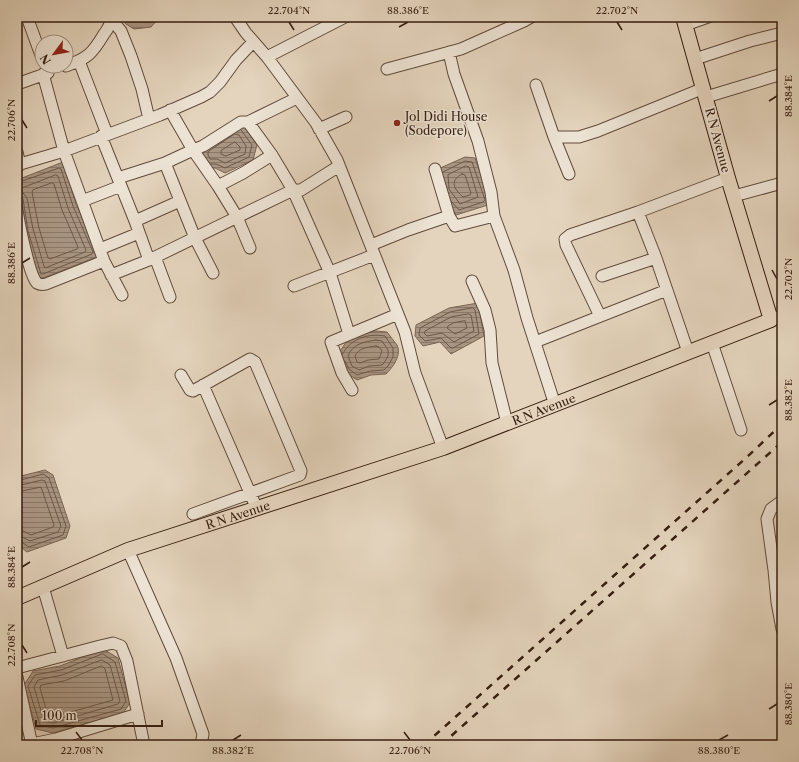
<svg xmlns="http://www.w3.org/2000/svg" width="799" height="762" viewBox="0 0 799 762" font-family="'Libre Caslon Text',serif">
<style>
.water{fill:url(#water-rules);stroke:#7a6554}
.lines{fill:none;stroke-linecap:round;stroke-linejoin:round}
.shore{stroke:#6e5849;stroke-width:1}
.minor-casing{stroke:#614a3b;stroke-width:13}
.major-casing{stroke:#351c10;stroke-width:16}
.minor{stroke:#ede3d4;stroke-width:11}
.major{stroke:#e4d4bd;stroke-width:14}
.rail{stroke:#351c10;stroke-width:2.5;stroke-dasharray:7 7;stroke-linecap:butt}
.ticks{fill:none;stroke:#351c10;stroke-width:1.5}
.poi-dot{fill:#8f2418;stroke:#ede3d4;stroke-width:1.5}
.labels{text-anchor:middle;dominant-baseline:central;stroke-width:3;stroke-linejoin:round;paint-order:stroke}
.poi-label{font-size:12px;fill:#351c10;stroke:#ede3d4;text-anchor:start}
.street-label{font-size:12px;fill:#351c10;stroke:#ede3d4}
.neatline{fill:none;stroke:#351c10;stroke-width:1.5}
.ticks-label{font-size:10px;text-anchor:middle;fill:#351c10}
</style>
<defs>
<pattern id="water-rules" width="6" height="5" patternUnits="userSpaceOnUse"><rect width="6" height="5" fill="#a89582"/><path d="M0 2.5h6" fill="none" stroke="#8a7969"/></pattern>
</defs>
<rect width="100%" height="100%" fill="#e4d4bd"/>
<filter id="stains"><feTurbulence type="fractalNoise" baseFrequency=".005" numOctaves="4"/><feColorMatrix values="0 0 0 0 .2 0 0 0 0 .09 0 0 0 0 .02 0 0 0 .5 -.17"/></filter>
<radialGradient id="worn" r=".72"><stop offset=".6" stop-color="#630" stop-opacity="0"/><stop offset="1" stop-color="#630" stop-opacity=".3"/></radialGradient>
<path class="water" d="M121,17H160L151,27L134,29L126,24Z
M243,125L257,145L253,160L225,173L215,168L206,169L195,151Z
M465,157L475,158L491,204L456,215L440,192L438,169Z
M63,162L76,204L99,256L38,280C29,248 17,214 17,180Z
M478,303L484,336L451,354L440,342L423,346L415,336L416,325L449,308Z
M376,331L387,332C390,336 394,341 397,345C402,355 393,367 386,374L371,375L357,380L345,372L338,356C347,336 355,334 376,331Z
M45,470L53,475L70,526L66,538L27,552L17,544V477Z
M103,649L118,658L130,703L123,713L53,733L36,729L24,685L33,671L60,666Z"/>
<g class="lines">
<path class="shore" d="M235,134L239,135L246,146L245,154L225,163L217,159H210L208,155V152Z
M235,142L240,147V150L226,156L221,154V151Z
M211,164H216L225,168L249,157L252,145L241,130
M466,166L469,167L478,197L460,204L449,189L448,175Z
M443,172L465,161L472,162L485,200L483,202L459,210L451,201
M462,174L465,175L471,193L470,195L463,197C454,189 449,181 462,174Z
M56,175L58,176L68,208L86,250L85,252L45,268L44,266L33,229L27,198L20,189L22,188Z
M17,183L59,168L61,169L73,206L93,252L92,254L43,274H41L28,231L23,199L21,197L17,196
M52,183L54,184L62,210L78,247L77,249L50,259L48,258L39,228L32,192L33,190Z
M473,308L475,310L479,334L453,348H451L441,338L425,341L419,335L420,328L450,312Z
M469,314L471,315L474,331L454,342L442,333L427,336L424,333L425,331L451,317Z
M465,321L467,328L455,334L447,328L448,326L453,323Z
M376,340L382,341L388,350V356L384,363L382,365L369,366L359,370L352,366L348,356C352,344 364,342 376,340Z
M376,346L379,347L382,351L379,359L368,360L360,363L357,362L355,356C359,348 367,347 376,346Z
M342,355C350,339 367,333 385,336L393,348V357L388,366L384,370L370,371L357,375L349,369L345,361
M17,481L43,474L49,478L66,526L63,535L29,547L20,541H17
M17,486L42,480L45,481L61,526L58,532L30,541L22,537L17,536
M17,492L41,487L54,525L53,527L31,535L23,531L17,530
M103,654L115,662L126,701L121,709L53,728L40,725L28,686L35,675L61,670Z
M102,660L110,665L120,701L118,704L53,723L44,721L34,687L38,680L62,675Z
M102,666L105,669L113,700L53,717L48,716L40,688L41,685L64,681Z"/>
<defs>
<path id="minor" d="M27,17L42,58
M235,17L246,33L267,57L316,123L337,160L405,332L415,373L443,448
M111,19L121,31L131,56L142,89L149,119
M685,25L708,17
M449,52L454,74L478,141L491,192L494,216L514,270L527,318L555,405
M267,57L345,17
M695,59L750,41L782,33
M79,61L107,134
M66,66C88,58 92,54 104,34C108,29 111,24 111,17
M387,69L461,49L524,21L531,17
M43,74L64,151L104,261L122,295
M17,84L48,73
M536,85L554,137L569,174
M706,97L782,74
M248,122L272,155L293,190L330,273L349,334
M319,129L346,117
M101,136L135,221L149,260
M554,137H579L598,131L704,88
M17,152L20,165
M165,163L195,238L213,273
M17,165L64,151L160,115L201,97L210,92L220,82L236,60L253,42
M435,169L449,216
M118,178L165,163L193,150L170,110
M218,186L243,173L272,155
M734,196L782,183
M82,201L121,186
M17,210C19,223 29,275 37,283C40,285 42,285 46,284L104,261
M638,212L728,178
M135,221L180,201
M371,245L408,230L449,216L455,226L494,216
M250,248L237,217L218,186L193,150L203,146L241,122H248L297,98
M100,249L139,233
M155,257L170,297
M111,275L149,260L293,190H301L339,166
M602,276L656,258L688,352
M472,281L485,310L490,330L492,363L507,423
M294,286L374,255
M600,316L566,245L565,239L570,235L638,212L656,258
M771,320L782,316
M535,342L667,290
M712,343L741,430
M181,375L190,390L193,391L250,359L255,362L301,471L300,475L193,514
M203,385L257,509
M352,390L342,373L331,342L398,314
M782,501L771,509L767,519L774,570L777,602L782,629
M128,550L176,658L203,734L201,745
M43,587L63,656
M17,668L100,646L113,643L121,646L127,661L144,745
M17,677L32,745
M32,744L56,739L138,714"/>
<g id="major">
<path id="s1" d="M17,598L128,550L443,448L771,320L728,178L683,17"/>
</g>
</defs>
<use href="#minor" class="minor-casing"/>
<use href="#major" class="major-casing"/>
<use href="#minor" class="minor"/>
<use href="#major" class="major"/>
<path class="rail" d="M424,745L747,457L782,424
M441,745L782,442"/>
</g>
<path class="ticks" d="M289,22L294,30M617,22L622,30M399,27L408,22M769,101L777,96M22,120L27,128M22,263L30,258M772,270L777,279M769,405L777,400M22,567L30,562M22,645L27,653M769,709L777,704M76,732L82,740M404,732L410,740M233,740L241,735M719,740L728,735"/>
<circle class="poi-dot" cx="397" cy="123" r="4"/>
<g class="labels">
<g class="poi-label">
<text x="405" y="116">Jol Didi House<tspan x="405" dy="14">(Sodepore)</tspan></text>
</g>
<g class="street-label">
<text transform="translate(718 140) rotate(75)">R N Avenue</text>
<text stroke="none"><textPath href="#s1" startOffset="560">R N Avenue</textPath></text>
<text stroke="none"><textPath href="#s1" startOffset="236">R N Avenue</textPath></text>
</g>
</g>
<rect width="799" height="762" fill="none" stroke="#e4d4bd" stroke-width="44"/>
<g transform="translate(54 54) rotate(238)"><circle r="19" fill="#ede3d4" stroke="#a39386"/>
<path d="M0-3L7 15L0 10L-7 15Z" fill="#8f2418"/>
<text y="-6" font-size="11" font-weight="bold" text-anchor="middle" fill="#351c10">N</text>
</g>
<path d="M36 720v6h126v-6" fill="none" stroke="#351c10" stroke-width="2"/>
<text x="42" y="720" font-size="12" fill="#351c10" stroke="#ede3d4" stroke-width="3" paint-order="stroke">100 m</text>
<rect x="22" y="22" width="755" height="718" class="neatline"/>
<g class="ticks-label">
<text x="289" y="14">22.704°N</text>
<text x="408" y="14">88.386°E</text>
<text x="617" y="14">22.702°N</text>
<text transform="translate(788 96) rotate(-90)" y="4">88.384°E</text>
<text transform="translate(11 120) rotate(-90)" y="4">22.706°N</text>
<text transform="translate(11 263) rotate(-90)" y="4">88.386°E</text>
<text transform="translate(788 279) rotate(-90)" y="4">22.702°N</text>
<text transform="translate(788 400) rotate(-90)" y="4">88.382°E</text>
<text transform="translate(11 567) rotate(-90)" y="4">88.384°E</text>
<text transform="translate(11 645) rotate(-90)" y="4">22.708°N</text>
<text transform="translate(788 704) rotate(-90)" y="4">88.380°E</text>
<text x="82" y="754">22.708°N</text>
<text x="233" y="754">88.382°E</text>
<text x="410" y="754">22.706°N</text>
<text x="719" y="754">88.380°E</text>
</g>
<rect width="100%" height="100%" filter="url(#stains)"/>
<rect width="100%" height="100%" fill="url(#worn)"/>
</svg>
